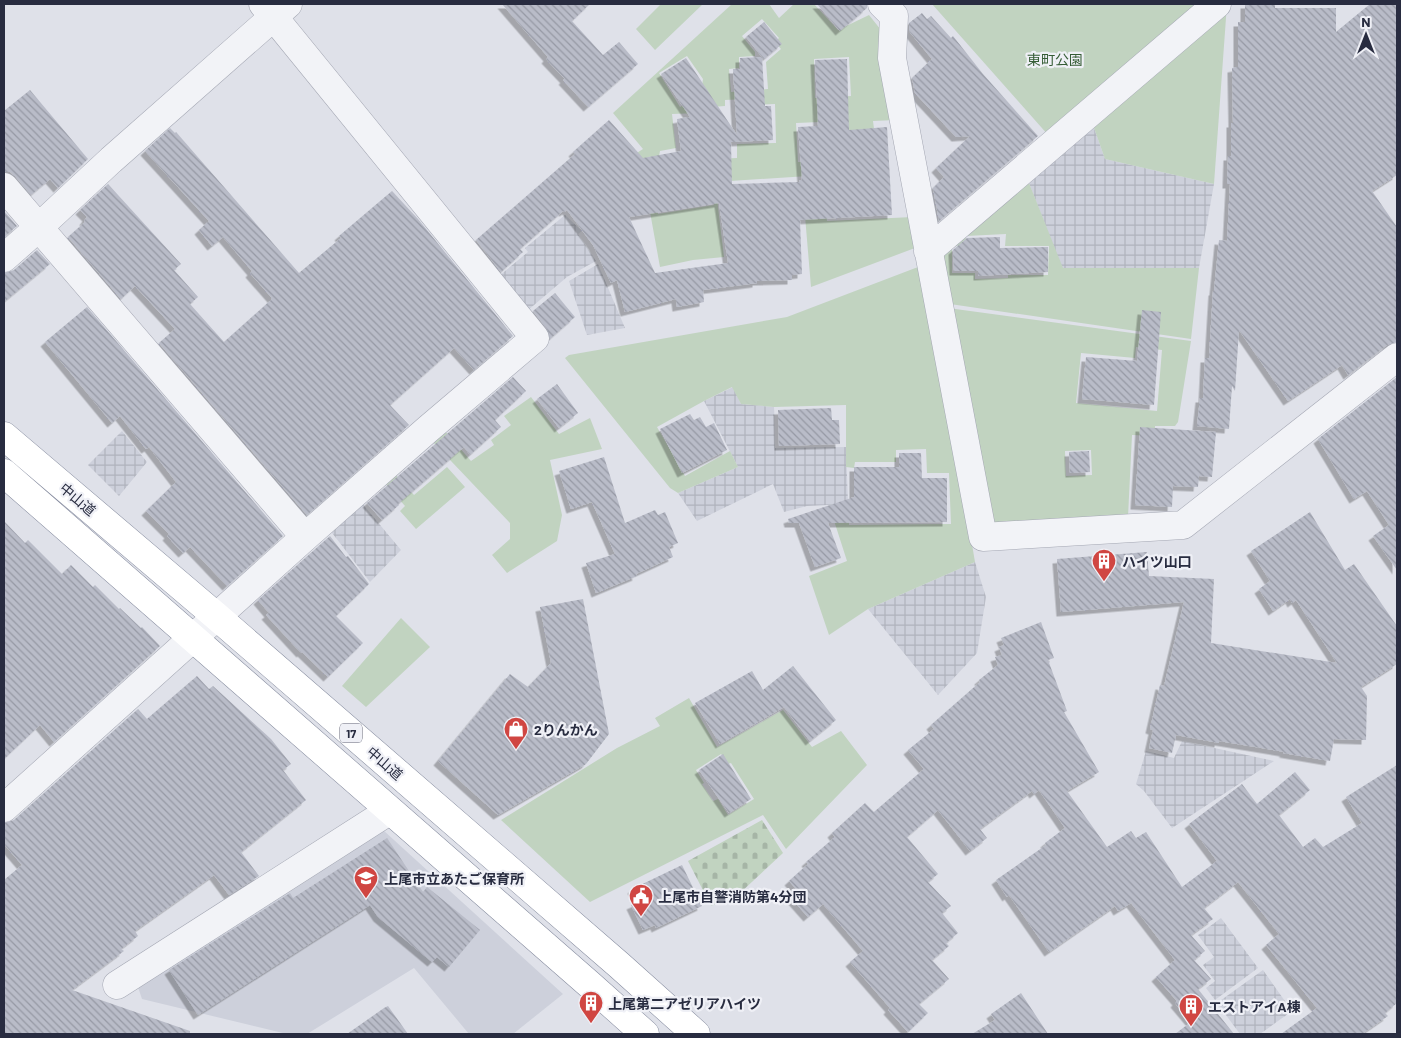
<svg xmlns="http://www.w3.org/2000/svg" width="1401" height="1038" viewBox="0 0 1401 1038" font-family="Barlow,'Noto Sans JP',sans-serif">
<style>
.built{fill:#cdd0db}
.industrial{fill:url(#industrial-grid)}
.green{fill:#c1d3c0;fill-rule:evenodd}
.cemetery{fill:url(#cemetery-stones)}
.building{fill:url(#building-back-hatch);fill-rule:evenodd;filter:url(#shadow)}
.lines{fill:none;stroke-linecap:round;stroke-linejoin:round}
.street-casing{stroke:#a4a7b3;stroke-width:29}
.highway-casing{stroke:#868c9f;stroke-width:29}
.street{stroke:#f2f3f7;stroke-width:28}
.highway{stroke:#fff;stroke-width:28}
.labels{text-anchor:middle;dominant-baseline:central;stroke-width:4.5;stroke-linejoin:round;paint-order:stroke}
.shield{fill:#eff0f6;stroke:#646777;stroke-width:1}
.shield-label{font-size:12px;font-weight:bold;fill:#282c40}
.park-label{font-size:14px;fill:#355c35;stroke:#eff0f6}
.street-label{font-size:14px;fill:#282c40;stroke:#eff0f6}
.poi-label{font-size:14px;font-weight:bold;fill:#282c40;stroke:#eff0f6;text-anchor:start}
</style>
<defs>
<pattern id="industrial-grid" width="8" height="8" patternUnits="userSpaceOnUse" patternTransform="scale(1.25)"><rect width="8" height="8" fill="#cdd0db"/><path d="M0 4h8M4 0v8" fill="none" stroke="#b0b3bd"/></pattern>
<pattern id="cemetery-stones" width="16" height="16" patternUnits="userSpaceOnUse" patternTransform="scale(1.25)"><rect width="16" height="16" fill="#c1d3c0"/><path d="M2 7V4a2 2 0 0 1 4 0v3zM10 15v-3a2 2 0 0 1 4 0v3z" fill="#a6b5a6"/></pattern>
<pattern id="building-back-hatch" width="6" height="6" patternUnits="userSpaceOnUse" patternTransform="scale(1.25)"><rect width="6" height="6" fill="#b9bcc8"/><path d="M-1 5l2 2M0 0l6 6M5-1l2 2" fill="none" stroke="#9699a4"/></pattern>
<filter id="shadow"><feDropShadow dx="-4.5" dy="4.5" stdDeviation="0" flood-color="#0004"/></filter>
</defs>
<rect width="100%" height="100%" fill="#dfe1e9"/>
<path class="built" d="M383,830L563,994L513,1034H469L414,968L307,1034H287L142,999L137,984Z"/>
<path class="industrial" d="M1093,125L1105,159L1214,184L1199,268H1062L1027,178Z
M565,215L582,231L578,234L596,261L567,277L527,311L499,276L528,252L525,248Z
M598,264L625,328L587,335L569,281Z
M733,387L741,404L774,407L775,448L846,447L848,504L807,506L784,512L773,484L697,521L678,493L738,467L704,401Z
M122,431L147,462L119,496L88,465Z
M361,502L401,550L370,582L329,529Z
M975,562L986,597L977,653L938,695L868,609Z
M1182,741L1274,761L1172,828L1144,791L1136,784L1146,751L1174,758Z
M1221,918L1258,968L1215,1000L1206,988L1215,981L1203,965L1214,957L1198,935Z
M1263,970L1292,1011L1260,1034H1240L1217,1003Z"/>
<path class="green" d="M661,4H703L655,50L636,29Z
M732,4H769L779,18L794,4H814L838,30L869,15L881,30L896,120L873,121L876,144L885,171L715,182L724,257L693,260L660,267L642,168L632,156L643,149L613,113ZM762,19L779,38L775,42L781,49L766,62L768,89L731,92L729,69L739,68V57L755,56V52L742,36ZM687,56L703,79L701,93L680,107L659,73ZM849,57L851,96L815,98L814,59ZM746,99L747,105L775,104L776,143L737,144V158L713,159L711,107L725,106V100ZM699,113L714,205L658,214L648,157L659,156L660,151L676,148L672,114ZM844,121L815,162H798L796,123Z
M932,4H1204L1049,136Z
M1227,4L1214,184L1105,159L1093,125Z
M1027,178L1063,268H1199L1191,339L950,304L939,257ZM1006,234L1005,246H1049L1048,275H1008V278L975,279V273H952V249L955,246L965,245L966,236Z
M826,213L827,221L913,217L915,248L811,287L805,216Z
M918,267L926,274L975,562L868,609L829,635L809,576L847,561L829,505L848,504L849,525L951,524L949,473H927L926,449L896,450V462H855L854,468L846,467V405L774,407L741,404L732,387L704,401L657,427L685,476L730,451L738,467L678,493L670,488L565,358L569,355L787,317Z
M948,308L1191,341L1178,422L1175,426H1155V436L1132,435L1128,517L996,526L986,517ZM1136,347L1162,350L1157,411L1076,403L1081,353L1135,358ZM1091,450L1092,475L1066,476L1065,451Z
M531,397L559,434L590,418L602,449L550,460L562,515L557,541L507,573L492,555L510,539V523L432,441L444,430L471,461L494,445L491,440L511,425L504,416Z
M447,467L465,487L416,529L400,511L405,506L384,482L394,473L414,495Z
M401,618L430,647L366,707L342,686Z
M689,698L717,747L783,710L812,747L841,731L867,765L786,849L763,815L590,902L501,820L617,748L660,726L655,718ZM721,754L728,764L731,763L754,799L728,815L718,799L713,801L702,784L704,783L696,770Z"/>
<path class="cemetery" d="M762,820L783,853L739,894L711,906L688,861Z"/>
<path class="building" d="M502,4H590L572,21L603,55L619,42L638,64L588,107L563,80L565,79L546,59L548,57Z
M817,4H867V8L840,31Z
M1245,4H1275V8H1336V32L1370,4H1397V175L1372,191L1397,227V342L1387,345L1348,375L1342,365L1288,401L1239,330L1235,391L1232,386L1229,429L1197,426L1200,398H1203L1205,358H1209L1213,291H1214L1219,240L1227,241L1230,184H1227L1228,156H1231V123H1233L1232,68L1238,67V22H1245Z
M922,13L927,19L931,16L951,38L953,36L983,74L1038,136L939,221L933,188L944,177L936,168L970,136L956,137L915,93L912,78L932,59L909,31V23Z
M764,22L782,44L764,59L762,57L765,106H771L773,140L731,142L732,184L800,182L799,180H802L798,127L818,126L815,60L847,59L849,130L887,127L892,215L800,220L802,274L792,275V280L757,281V283L703,290L704,302L677,307L676,299L625,312L617,280L611,283L593,245L567,210L564,212L563,211L520,249L523,252L501,272L476,240L575,154L573,152L609,120L643,158L681,151L677,119L690,117L661,74L686,58L737,135L733,69H740V58L762,57L746,37ZM719,203L728,263L655,273L629,217Z
M30,90L88,159L58,188L50,179L31,195L15,176L10,172H4V111Z
M170,128L175,133L176,132L299,273L341,238L339,236L392,191L418,219L513,336L474,370L454,348L390,405L409,425L307,515L159,343L175,329L135,286L121,299L68,237L85,222L84,221L87,217L80,210L108,184L181,264L174,270L198,297L190,304L224,342L271,300L272,298L250,273L252,271L223,237L212,246L199,230L209,221L145,151Z
M4,211L17,226L4,237Z
M1000,237V248L1048,247V272L978,276V271H954L953,250L967,238Z
M37,250L50,264L4,302V273L14,270Z
M555,293L575,317L550,339L547,329L533,311Z
M87,307L283,536L227,586L190,547L183,553L167,536L169,534L146,511L176,482L149,447L146,449L120,416L112,423L45,342Z
M1142,310L1161,312L1154,405L1082,399L1086,357L1137,361Z
M513,377L526,391L495,420L501,427L470,455L464,447L398,504L399,505L382,520L367,503Z
M1397,377V570L1373,536L1389,525L1367,491L1354,499L1318,439Z
M557,384L578,413L559,428L537,399Z
M831,408L832,420H839L840,444L779,446L778,410Z
M690,414L694,420L700,417L706,427L714,423L727,450L682,473L660,429Z
M1140,427L1216,432L1212,477L1199,476L1198,487L1173,486L1172,507L1135,505Z
M1089,451L1090,472L1070,473L1069,452Z
M899,453H921L922,478H947V522L828,523L841,558L815,567L799,523H789L788,519L854,497V467H899Z
M604,457L625,523L655,510L658,515L665,512L678,543L669,547L673,557L636,574L637,576L596,593L586,563L615,554L592,502L571,509L559,471Z
M1310,512L1345,570L1354,564L1397,626V664L1361,687L1367,696L1366,740L1334,739L1330,761L1283,753L1285,752L1219,741V743L1176,735L1172,753L1149,748L1153,730L1150,729L1160,685L1164,686L1184,602L1061,612L1057,559L1147,552L1149,576L1214,579L1211,643L1337,663L1296,600L1292,603L1290,599L1273,611L1259,589L1270,581L1251,551Z
M4,521L25,543L28,540L62,574L71,565L93,587L95,585L119,609L120,608L141,628L142,627L160,646L54,742L40,725L4,759Z
M330,536L346,557L348,556L369,584L336,616L363,643L328,677L302,652L301,653L266,615L269,613L258,600Z
M583,599L609,734L586,764L498,815L438,761L510,674L528,687L551,663L540,607Z
M1041,622L1054,658L1048,660L1067,711L1064,712L1099,772L1067,791L1107,847L1131,831L1136,838L1146,832L1182,887L1217,861L1189,824L1242,784L1257,804L1295,772L1310,790L1279,815L1303,847L1315,838L1323,847L1362,823L1346,797L1397,765V1003L1385,1013L1388,1016L1362,1034H1281L1317,1008L1266,945L1279,934L1238,882L1204,908L1213,919L1191,935L1205,951L1194,960L1211,979L1198,989L1234,1034H1175L1191,1022L1175,1003L1177,1001L1156,977L1175,960L1131,903L1118,911L1115,906L1049,952L1009,895L1007,897L996,880L1046,845L1045,843L1065,828L1039,790L1034,794L1032,791L980,829L987,838L970,851L938,810L907,837L938,874L928,882L951,906L942,913L958,933L946,943L949,946L932,960L949,979L919,1004L928,1013L908,1032L888,1010L890,1008L850,962L863,951L823,904L808,917L792,899L799,892L789,881L808,864L806,862L835,837L832,833L865,803L874,812L924,769L908,750L934,729L931,725L980,682L979,680L998,665L995,657L1002,655L999,647L1004,645L1001,638Z
M793,666L836,720L810,741L784,707L720,744L695,703L752,671L763,690Z
M197,676L209,689L213,686L271,739L291,764L283,770L306,800L241,852L259,876L229,895L214,875L135,931L138,936L121,949L124,951L72,990L190,1031V1034H4V880L22,865L4,844V823L14,820L138,709L147,719Z
M723,754L751,799L729,813L699,770Z
M387,838L423,892L427,887L480,930L449,967L437,957L432,962L378,917L370,905L198,1015L169,970L290,893L293,898Z
M682,865L702,906L656,928L655,925L643,930L631,905L638,902L632,889Z
M1021,993L1048,1034H972L995,1020L991,1014Z
M388,1006L408,1034H347L384,1008Z"/>
<g class="lines">
<defs>
<path id="street" d="M882,4L894,16L892,58L983,537L1183,525L1397,357
M4,187L305,537
M928,251L1217,4
M4,258L38,228L111,160L288,4
M4,808L305,537L428,429L535,338L263,4
M117,985L389,811"/>
<path id="highway" d="M4,436L216,616L619,965L696,1034
M4,473L589,984L645,1034"/>
</defs>
<use href="#street" class="street-casing"/>
<use href="#highway" class="highway-casing"/>
<use href="#street" class="street"/>
<use href="#highway" class="highway"/>
</g>
<defs>
<symbol id="building-pin" viewBox="-11 -11 22 30"><path d="M0 17L-7.5 6A9.5 9.5 0 1 1 7.5 6Z" fill="#d04642" stroke="#eff0f6"/><path d="M-4-6H4V6H1V3H-1V6H-4ZM-2.5-4.3h1.7v1.8h-1.7ZM.8-4.3h1.7v1.8H.8ZM-2.5-1h1.7V.8h-1.7ZM.8-1h1.7V.8H.8Z" fill="#fff"/></symbol>
<symbol id="shop-pin" viewBox="-11 -11 22 30"><path d="M0 17L-7.5 6A9.5 9.5 0 1 1 7.5 6Z" fill="#d04642" stroke="#eff0f6"/><path d="M-5-2.5h2.3a2.7 3.5 0 0 1 5.4 0H5L5.5 6h-11ZM-1.5-2.5h3a1.5 2.3 0 0 0-3 0Z" fill="#fff"/></symbol>
<symbol id="school-pin" viewBox="-11 -11 22 30"><path d="M0 17L-7.5 6A9.5 9.5 0 1 1 7.5 6Z" fill="#d04642" stroke="#eff0f6"/><path d="M0-5L7-2L0 1L-7-2ZM-4 1L0 2.5L4 1V4Q0 6-4 4Z" fill="#fff"/></symbol>
<symbol id="civic-pin" viewBox="-11 -11 22 30"><path d="M0 17L-7.5 6A9.5 9.5 0 1 1 7.5 6Z" fill="#d04642" stroke="#eff0f6"/><path d="M-.6-6.5H3V-4.5H.6V-3L4-1V1h2V6H-6V1h2V-1L-.6-3ZM-1.2 2.5V6h2.4V2.5Z" fill="#fff"/></symbol>
</defs>
<g fill-rule="evenodd">
<use href="#building-pin" x="1090" y="547" width="28" height="38"/>
<use href="#shop-pin" x="502" y="715" width="28" height="38"/>
<use href="#school-pin" x="352" y="864" width="28" height="38"/>
<use href="#civic-pin" x="627" y="882" width="28" height="38"/>
<use href="#building-pin" x="577" y="989" width="28" height="38"/>
<use href="#building-pin" x="1177" y="992" width="28" height="38"/>
</g>
<g class="labels">
<rect class="shield" x="340" y="723.5" width="22" height="19" rx="4"/>
<g class="shield-label">
<text x="351" y="733">17</text>
</g>
<g class="park-label">
<text x="1055" y="59">東町公園</text>
</g>
<g class="street-label">
<text transform="translate(78 499) rotate(40)">中山道</text>
<text transform="translate(385 763) rotate(41)">中山道</text>
</g>
<g class="poi-label">
<text x="1122" y="561">ハイツ山口</text>
<text x="534" y="729">2りんかん</text>
<text x="384" y="878">上尾市立あたご保育所</text>
<text x="658" y="896">上尾市自警消防第4分団</text>
<text x="608" y="1003">上尾第二アゼリアハイツ</text>
<text x="1208" y="1006">エストアイA棟</text>
</g>
</g>
<rect width="1401" height="1038" fill="none" stroke="#282c40" stroke-width="10"/>
<g transform="translate(1366 35)" stroke="#eff0f6" stroke-width="4" paint-order="stroke">
<path d="M0-4L9 19L0 12L-9 19Z" fill="#282c40"/>
<text y="-8" font-size="14" font-weight="bold" text-anchor="middle" fill="#282c40">N</text>
</g>
</svg>
